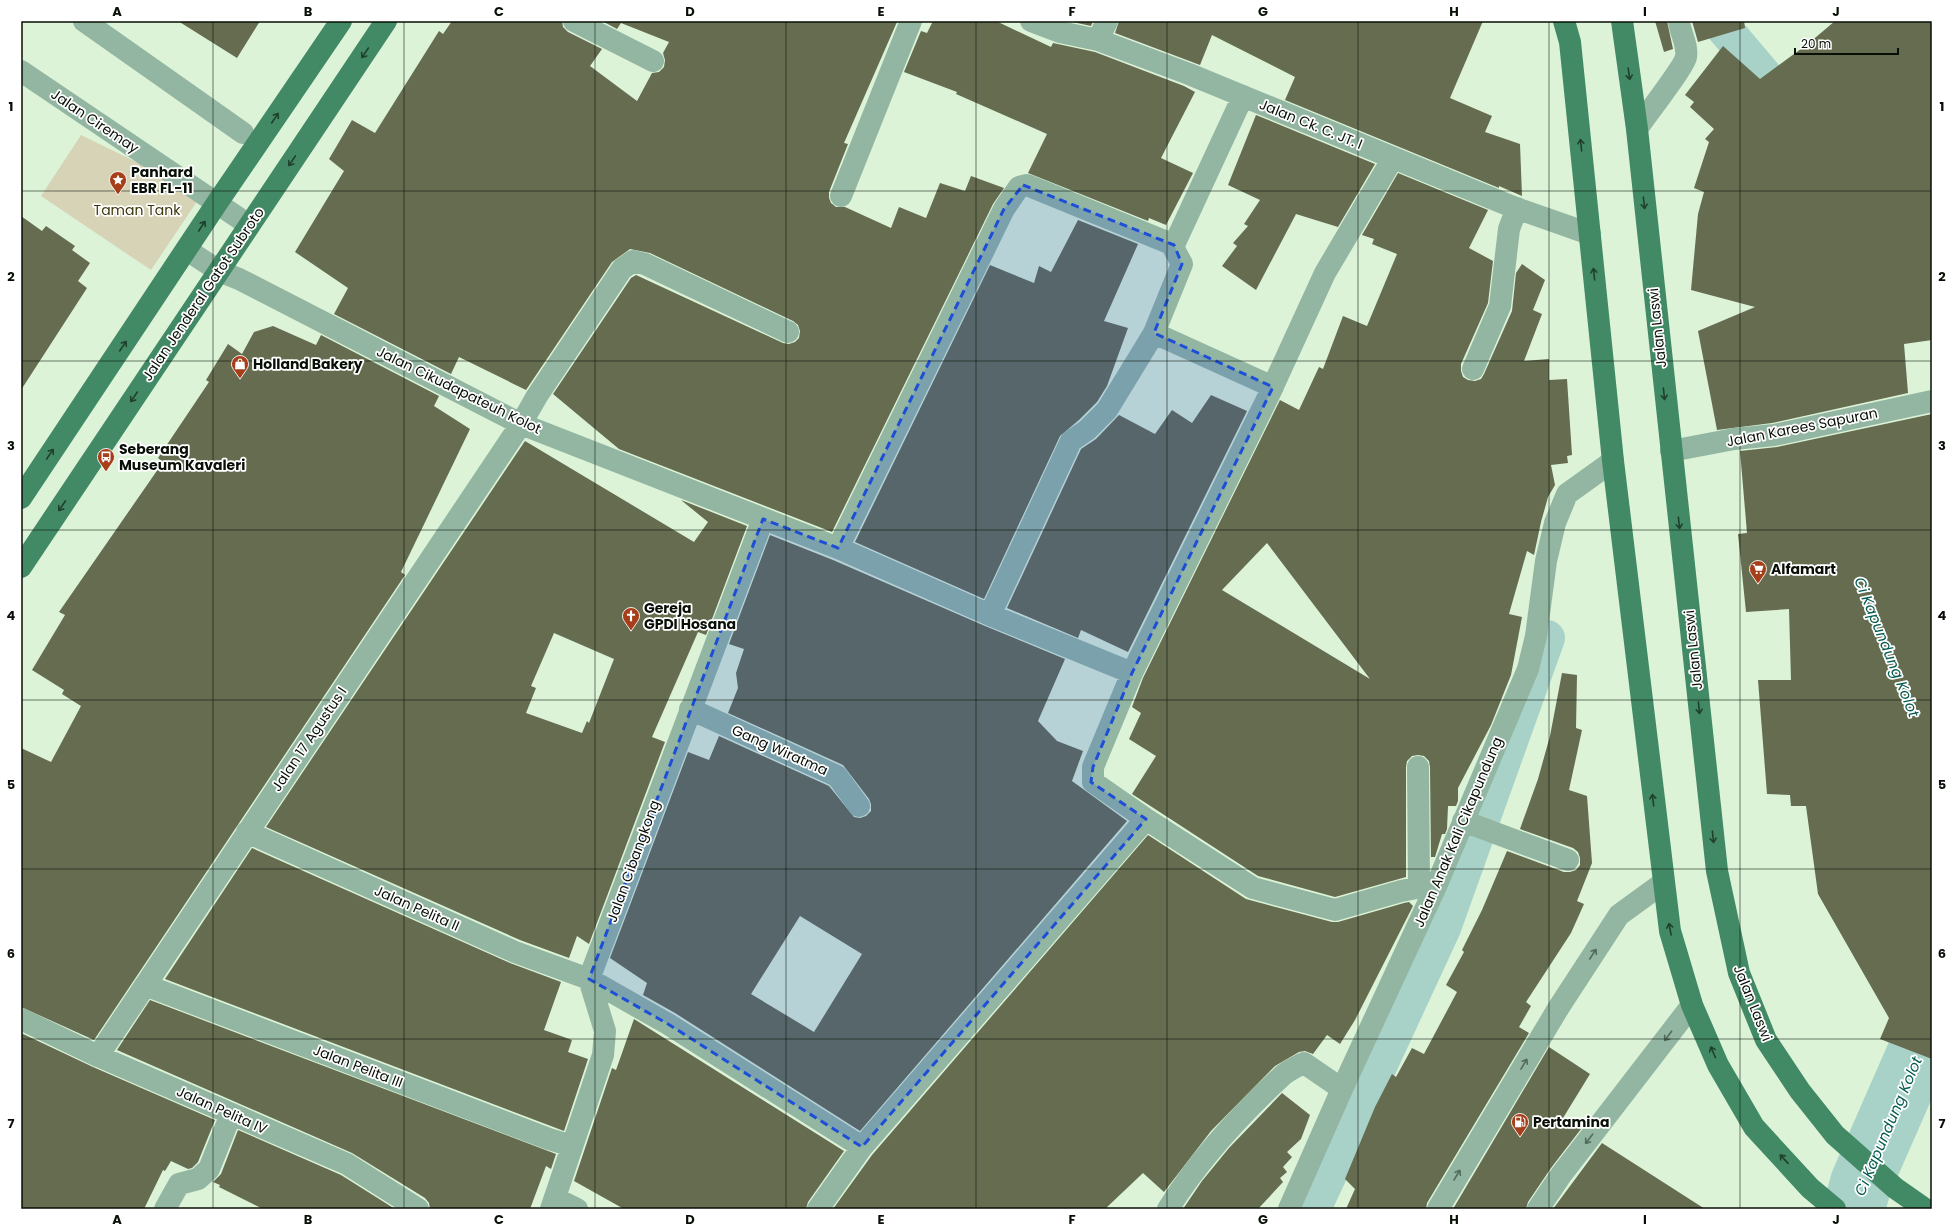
<svg xmlns="http://www.w3.org/2000/svg" width="1953" height="1230" viewBox="0 0 1953 1230" font-family="Poppins,sans-serif">
<style>
.green{fill:#d7d3b7}
.lines{fill:none;stroke-linecap:round;stroke-linejoin:round}
.canal{stroke:#a8d1c8;stroke-width:36}
.river{stroke:#a8d1c8;stroke-width:62}
.building{fill:#656c50;fill-rule:evenodd}
.minor{stroke:#93b6a2;stroke-width:22}
.major{stroke:#428966;stroke-width:22}
.oneway{stroke:#1f402c}
.oneway2{stroke:#546b5c}
.marked{fill:#1d4ed8;fill-opacity:0.2;stroke:#1d4ed8;stroke-width:3;stroke-dasharray:8 5;stroke-linejoin:round}
.grid{fill:none;stroke:#080f06;stroke-width:1;stroke-opacity:0.55}
.labels{text-anchor:middle;dominant-baseline:central;stroke-width:3.5;stroke-linejoin:round;paint-order:stroke}
.street-label{font-size:14px;fill:#080f06;stroke:#fff}
.poi-label{font-size:14px;font-weight:bold;fill:#080f06;stroke:#fff;text-anchor:start}
.park-label{font-size:14px;fill:#3d360b;stroke:#fff}
.water-label{font-size:15px;font-style:italic;fill:#055c51;stroke:#fff}
.neatline{fill:none;stroke:#080f06;stroke-width:1.5}
.grid-label{font-size:13px;text-anchor:middle;font-weight:bold;fill:#080f06}
</style>
<rect width="100%" height="100%" fill="#dcf3d7"/>
<path class="green" d="M81,135L202,194L151,270L41,196Z"/>
<g class="lines">
<path class="canal" d="M1718,21L1796,113
M1313,1209L1443,928L1547,638"/>
<path class="river" d="M1854,1209L1861,1183L1932,1021"/>
</g>
<path class="building" d="M178,21H260L237,58Z
M452,21H562L563,27L568,32L602,49L590,66L637,101L652,73L659,72L664,67L665,60L663,53L669,42L621,23L617,29L602,21L897,22L844,143L848,144L829,192V198L831,203L836,207H845L891,228L899,207L926,218L940,183L965,191L971,176L1004,188L993,204L832,532L619,449L553,394L631,278L636,275L783,343L789,344L795,342L799,338L800,331L798,325L793,321L650,253L630,249L612,262L526,390L459,357L451,374L334,314L348,288L295,252L344,171L329,159L352,120L375,133L439,31L443,34Z
M933,21H996L1051,47L1053,43L1095,52L1184,86L1195,92L1161,158L1193,173L1166,225L1149,218L1148,221L1028,173L1047,134L956,94L957,92L904,72L921,31L927,33Z
M1068,21H1093L1091,26Z
M1119,21H1483L1450,98L1492,116L1485,132L1520,144L1522,196L1499,186V188L1285,100L1295,77L1212,35L1200,65L1115,33Z
M1655,21H1667L1673,49L1664,52Z
M1692,21H1744L1745,28L1698,42Z
M1835,21H1932V340L1904,344L1908,393L1772,423L1717,430L1698,331L1755,307L1691,290L1698,214L1704,192L1694,188L1709,142L1705,139L1714,129L1690,107L1694,102L1685,95L1723,46L1760,79L1809,43Z
M1256,115L1375,164L1338,227L1296,214L1256,290L1222,266L1237,246L1233,243L1248,226L1244,224L1260,200L1228,185Z
M1398,173L1488,210L1469,248L1493,261L1488,303L1461,364V371L1463,377L1468,380L1475,381L1481,379L1484,374L1512,311L1516,273L1522,264L1545,280L1533,310L1542,314L1524,361L1549,359V380L1567,379L1572,455L1567,456L1568,463L1551,465L1555,485L1548,497L1541,522L1534,555L1527,551L1509,614L1522,617L1511,675L1491,725L1458,788V801L1456,806H1448L1447,829L1445,834H1442L1435,857H1431L1430,767L1429,761L1424,756L1418,755L1412,756L1407,761L1406,767V877L1335,897L1258,876L1132,794L1156,756L1129,739L1141,713L1132,707L1143,678L1280,400L1299,410L1319,367L1323,369L1343,316L1367,326L1397,254L1372,244L1374,239L1362,235ZM1267,543L1370,679L1222,590Z
M21,216L42,231L46,226L75,246L72,250L90,263L78,281L87,288L21,390Z
M1078,220L1138,244L1104,321L1128,328L1107,386L1097,402L1079,420L1060,436L984,599L855,542L990,265L1034,283L1039,266L1051,272Z
M273,326L316,345L321,335L439,396L434,406L470,429L401,572L405,575L94,1040L21,1007V748L51,762L81,706L62,694L64,690L32,670L65,615L59,612L163,462L158,458L209,382L206,380L228,344L242,354L254,332Z
M1211,395L1247,411L1128,652L1081,630L1078,638L1007,608L1081,449L1096,439L1119,415L1155,434L1172,410L1192,423Z
M1932,414V1059L1880,1039L1889,1018L1818,894L1806,806H1791L1790,795L1767,794L1758,680H1791L1789,609L1746,612L1738,534L1747,533L1740,451L1777,447Z
M525,441L694,542L708,522L681,500L747,526L706,635L698,632L652,737L665,742L589,944L577,936L569,958L520,940L266,827ZM554,633L614,659L589,723L587,721L582,733L526,713L536,688L531,686Z
M770,535L833,560L985,626L1065,659L1038,721L1057,741L1083,751L1072,781L1127,821L860,1131L675,1013L643,995L647,983L610,958L688,752L709,760L719,736L829,786L854,817L860,818L866,816L871,811V804L869,799L843,765L728,713L738,688L736,673L744,649L729,644ZM800,916L862,954L814,1032L751,994Z
M1562,673L1577,675L1576,728L1582,730L1569,790L1587,796L1592,863L1577,901L1584,904L1571,933L1526,1002L1531,1006L1519,1027L1529,1033L1427,1203L1426,1209H1346L1355,1189L1345,1179L1375,1107L1392,1074L1396,1077L1412,1048L1424,1054L1457,992L1446,985L1464,952L1462,950L1482,910L1507,851L1564,872H1570L1576,870L1580,865V858L1578,852L1573,848L1520,829L1538,779L1550,736Z
M1148,835L1246,899L1332,922H1338L1404,903L1409,902L1413,906L1355,1020L1340,1044L1327,1035L1313,1054L1305,1051L1299,1052L1275,1066L1211,1131L1164,1192L1143,1173L1105,1209H833L872,1155Z
M252,848L510,963L561,982L544,1030L572,1040L568,1052L588,1059L564,1131L165,979Z
M150,1000L556,1154L551,1169L546,1166L530,1209H430L429,1203L425,1198L352,1153L117,1050Z
M634,1019L844,1151L808,1202L806,1209H624L574,1181L612,1068L616,1070Z
M21,1033L93,1067L215,1120L198,1162L192,1168L188,1169L171,1161L165,1171L163,1170L144,1209H21Z
M1549,1047L1590,1074L1563,1118L1581,1129L1551,1168L1528,1202L1526,1209H1453Z
M1282,1093L1310,1115L1301,1139L1287,1152L1292,1157L1283,1167L1287,1172L1280,1178L1283,1182L1258,1209H1183L1202,1181L1229,1148Z
M238,1130L341,1175L395,1209H263L219,1187L220,1185L213,1182L221,1174Z
M1602,1143L1705,1209H1553Z"/>
<g class="lines">
<path class="minor" d="M84,21L243,133
M574,21L653,61
M1031,21L1060,32L1098,40L1189,74L1513,207L1590,234
M1098,40L1107,21
M21,71L249,225
M1637,129C1645,117 1684,67 1686,57C1688,44 1680,33 1679,21
M841,196L911,21
M187,250L219,271L239,279L521,424L838,548L990,615L1132,673
M1154,333L1273,387
M1473,369L1500,306L1509,229L1517,208
M1671,451L1734,439L1774,435L1932,401
M838,548L1004,209L1019,187L1027,185L1174,245
M990,615L1071,441L1087,430L1107,410L1154,333L1182,264L1174,249V245L1243,96
M690,709L837,776L859,806
M1418,767L1419,887
M1146,819L1093,782V767L1132,673L1269,395L1325,273L1393,158
M1463,821L1568,860
M247,832L515,952L589,979L668,1024L862,1147L1146,819L1253,888L1335,910L1401,891L1437,884
M145,985L549,1139L572,1146
M21,1019L98,1056L347,1164L418,1209
M98,1056L521,424L537,396L622,269L633,261L645,264L788,332
M555,1198L577,1209
M165,1209L179,1184L198,1179L209,1169L231,1114
M551,1209L603,1055L605,1031L589,979L763,519
M818,1209L862,1147
M1168,1209C1198,1161 1239,1116 1281,1077C1287,1071 1296,1067 1304,1063L1342,1089
M1289,1209L1342,1089L1437,884L1528,669L1536,636L1546,561L1555,523L1567,494L1613,461
M1438,1209L1559,1007L1619,915L1663,883
M1538,1209L1561,1175L1692,1005"/>
<path class="major" d="M1564,21L1570,42L1613,461L1670,931L1692,1005L1718,1065L1754,1127L1810,1188L1835,1209
M1622,21L1637,129L1717,871L1739,973L1766,1040L1800,1091L1835,1135L1895,1188L1925,1209
M21,498L217,203L341,21
M21,567L386,21"/>
</g>
<defs><path id="oneway-shaft" d="M-6 0H5M1.5-3L5.5 0L1.5 3" fill="none" stroke-width="1.6" stroke-linecap="round" stroke-linejoin="round"/></defs>
<g class="oneway">
<use href="#oneway-shaft" transform="translate(365 53) rotate(124)"/>
<use href="#oneway-shaft" transform="translate(1629 74) rotate(82)"/>
<use href="#oneway-shaft" transform="translate(275 118) rotate(-56)"/>
<use href="#oneway-shaft" transform="translate(1581 145) rotate(-96)"/>
<use href="#oneway-shaft" transform="translate(292 161) rotate(124)"/>
<use href="#oneway-shaft" transform="translate(1644 203) rotate(84)"/>
<use href="#oneway-shaft" transform="translate(202 226) rotate(-57)"/>
<use href="#oneway-shaft" transform="translate(1594 274) rotate(-96)"/>
<use href="#oneway-shaft" transform="translate(123 346) rotate(-56)"/>
<use href="#oneway-shaft" transform="translate(1664 394) rotate(84)"/>
<use href="#oneway-shaft" transform="translate(134 397) rotate(124)"/>
<use href="#oneway-shaft" transform="translate(50 454) rotate(-56)"/>
<use href="#oneway-shaft" transform="translate(62 506) rotate(124)"/>
<use href="#oneway-shaft" transform="translate(1679 523) rotate(84)"/>
<use href="#oneway-shaft" transform="translate(1699 708) rotate(84)"/>
<use href="#oneway-shaft" transform="translate(1653 800) rotate(-97)"/>
<use href="#oneway-shaft" transform="translate(1713 837) rotate(84)"/>
<use href="#oneway-shaft" transform="translate(1670 929) rotate(-101)"/>
<use href="#oneway-shaft" transform="translate(1713 1052) rotate(-114)"/>
<use href="#oneway-shaft" transform="translate(1784 1159) rotate(-133)"/>
</g>
<g class="oneway2">
<use href="#oneway-shaft" transform="translate(1593 954) rotate(-57)"/>
<use href="#oneway-shaft" transform="translate(1668 1036) rotate(127)"/>
<use href="#oneway-shaft" transform="translate(1524 1064) rotate(-59)"/>
<use href="#oneway-shaft" transform="translate(1589 1139) rotate(127)"/>
<use href="#oneway-shaft" transform="translate(1457 1175) rotate(-59)"/>
</g>
<path class="marked" d="M1023,185L1174,245L1182,264L1154,333L1273,387L1132,673L1093,767L1091,782L1146,819L862,1147L668,1024L589,979L763,519L838,548L1004,209Z"/>
<path class="grid" d="M213,21V1209M404,21V1209M595,21V1209M786,21V1209M976,21V1209M1167,21V1209M1358,21V1209M1549,21V1209M1740,21V1209M21,191H1932M21,361H1932M21,530H1932M21,700H1932M21,869H1932M21,1039H1932"/>
<defs>
<symbol id="sight-pin" viewBox="-11 -11 22 30"><path d="M0 17L-7.5 6A9.5 9.5 0 1 1 7.5 6Z" fill="#a53e19" stroke="#fff"/><path d="M0-6L1.8-2.2L6-1.7L2.9 1.2L3.7 5.4L0 3.3L-3.7 5.4L-2.9 1.2L-6-1.7L-1.8-2.2Z" fill="#fff"/></symbol>
<symbol id="shop-pin" viewBox="-11 -11 22 30"><path d="M0 17L-7.5 6A9.5 9.5 0 1 1 7.5 6Z" fill="#a53e19" stroke="#fff"/><path d="M-5-2.5h2.3a2.7 3.5 0 0 1 5.4 0H5L5.5 6h-11ZM-1.5-2.5h3a1.5 2.3 0 0 0-3 0Z" fill="#fff"/></symbol>
<symbol id="bus-pin" viewBox="-11 -11 22 30"><path d="M0 17L-7.5 6A9.5 9.5 0 1 1 7.5 6Z" fill="#a53e19" stroke="#fff"/><path d="M-5-6H5V4H4V6H2V4H-2V6H-4V4H-5ZM-3.5-4V0h7V-4ZM-3.5 1.2v1.5H-2V1.2ZM2 1.2v1.5H3.5V1.2Z" fill="#fff"/></symbol>
<symbol id="supermarket-pin" viewBox="-11 -11 22 30"><path d="M0 17L-7.5 6A9.5 9.5 0 1 1 7.5 6Z" fill="#a53e19" stroke="#fff"/><path d="M-6-5.5h2.5l.6 2H6L4.5 2H-2.5L-4.4-4H-6ZM-1.5 3.2a1.3 1.3 0 1 0 .1 0ZM3 3.2a1.3 1.3 0 1 0 .1 0Z" fill="#fff"/></symbol>
<symbol id="church-pin" viewBox="-11 -11 22 30"><path d="M0 17L-7.5 6A9.5 9.5 0 1 1 7.5 6Z" fill="#a53e19" stroke="#fff"/><path d="M-1.2-6h2.4v3.5h3.3v2.4h-3.3V6h-2.4V-.1h-3.3v-2.4h3.3Z" fill="#fff"/></symbol>
<symbol id="fuel-pin" viewBox="-11 -11 22 30"><path d="M0 17L-7.5 6A9.5 9.5 0 1 1 7.5 6Z" fill="#a53e19" stroke="#fff"/><path d="M-5.5-6h7V0h2V4h1.3V-2.5L3-4.5l.8-.8L6-3V5H2.5V1h-1V6h-7ZM-4.2-4.7v3.2H.2V-4.7Z" fill="#fff"/></symbol>
</defs>
<g fill-rule="evenodd">
<use href="#sight-pin" x="108" y="170" width="20" height="27"/>
<use href="#shop-pin" x="230" y="354" width="20" height="27"/>
<use href="#bus-pin" x="96" y="447" width="20" height="27"/>
<use href="#supermarket-pin" x="1748" y="559" width="20" height="27"/>
<use href="#church-pin" x="621" y="606" width="20" height="27"/>
<use href="#fuel-pin" x="1510" y="1112" width="20" height="27"/>
</g>
<g class="labels">
<g class="street-label">
<text transform="translate(95 121) rotate(34)">Jalan Ciremay</text>
<text transform="translate(1311 124) rotate(22)">Jalan Ck. C. JT. I</text>
<text transform="translate(203 294) rotate(-56)">Jalan Jenderal Gatot Subroto</text>
<text transform="translate(1657 328) rotate(-96)">Jalan Laswi</text>
<text transform="translate(459 390) rotate(26)">Jalan Cikudapateuh Kolot</text>
<text transform="translate(1802 427) rotate(-11)">Jalan Karees Sapuran</text>
<text transform="translate(1693 650) rotate(-96)">Jalan Laswi</text>
<text transform="translate(309 739) rotate(-56)">Jalan 17 Agustus I</text>
<text transform="translate(780 750) rotate(24)">Gang Wiratma</text>
<text transform="translate(1458 832) rotate(-67)">Jalan Anak Kali Cikapundung</text>
<text transform="translate(633 861) rotate(-70)">Jalan Cibangkong</text>
<text transform="translate(417 908) rotate(24)">Jalan Pelita II</text>
<text transform="translate(1753 1003) rotate(68)">Jalan Laswi</text>
<text transform="translate(358 1066) rotate(21)">Jalan Pelita III</text>
<text transform="translate(222 1110) rotate(24)">Jalan Pelita IV</text>
</g>
<g class="poi-label">
<text x="131" y="172">Panhard<tspan x="131" dy="16">EBR FL-11</tspan></text>
<text x="253" y="364">Holland Bakery</text>
<text x="119" y="449">Seberang<tspan x="119" dy="16">Museum Kavaleri</tspan></text>
<text x="1771" y="569">Alfamart</text>
<text x="644" y="608">Gereja<tspan x="644" dy="16">GPDI Hosana</tspan></text>
<text x="1533" y="1122">Pertamina</text>
</g>
<g class="park-label">
<text x="137" y="210">Taman Tank</text>
</g>
<g class="water-label">
<text transform="translate(1887 647) rotate(68)">Ci Kapundung Kolot</text>
<text transform="translate(1888 1126) rotate(-67)">Ci Kapundung Kolot</text>
</g>
</g>
<rect width="1953" height="1230" fill="none" stroke="#ffffff" stroke-width="44"/>
<path d="M1795 48v6h103v-6" fill="none" stroke="#080f06" stroke-width="2"/>
<text x="1801" y="48" font-size="12" fill="#080f06" stroke="#ffffff" stroke-width="3" paint-order="stroke">20 m</text>
<rect x="22" y="22" width="1909" height="1186" class="neatline"/>
<g class="grid-label">
<text x="117" y="16">A</text>
<text x="308" y="16">B</text>
<text x="499" y="16">C</text>
<text x="690" y="16">D</text>
<text x="881" y="16">E</text>
<text x="1072" y="16">F</text>
<text x="1263" y="16">G</text>
<text x="1454" y="16">H</text>
<text x="1645" y="16">I</text>
<text x="1836" y="16">J</text>
<text x="11" y="111">1</text>
<text x="1942" y="111">1</text>
<text x="11" y="281">2</text>
<text x="1942" y="281">2</text>
<text x="11" y="450">3</text>
<text x="1942" y="450">3</text>
<text x="11" y="620">4</text>
<text x="1942" y="620">4</text>
<text x="11" y="789">5</text>
<text x="1942" y="789">5</text>
<text x="11" y="958">6</text>
<text x="1942" y="958">6</text>
<text x="11" y="1128">7</text>
<text x="1942" y="1128">7</text>
<text x="117" y="1224">A</text>
<text x="308" y="1224">B</text>
<text x="499" y="1224">C</text>
<text x="690" y="1224">D</text>
<text x="881" y="1224">E</text>
<text x="1072" y="1224">F</text>
<text x="1263" y="1224">G</text>
<text x="1454" y="1224">H</text>
<text x="1645" y="1224">I</text>
<text x="1836" y="1224">J</text>
</g>
</svg>
